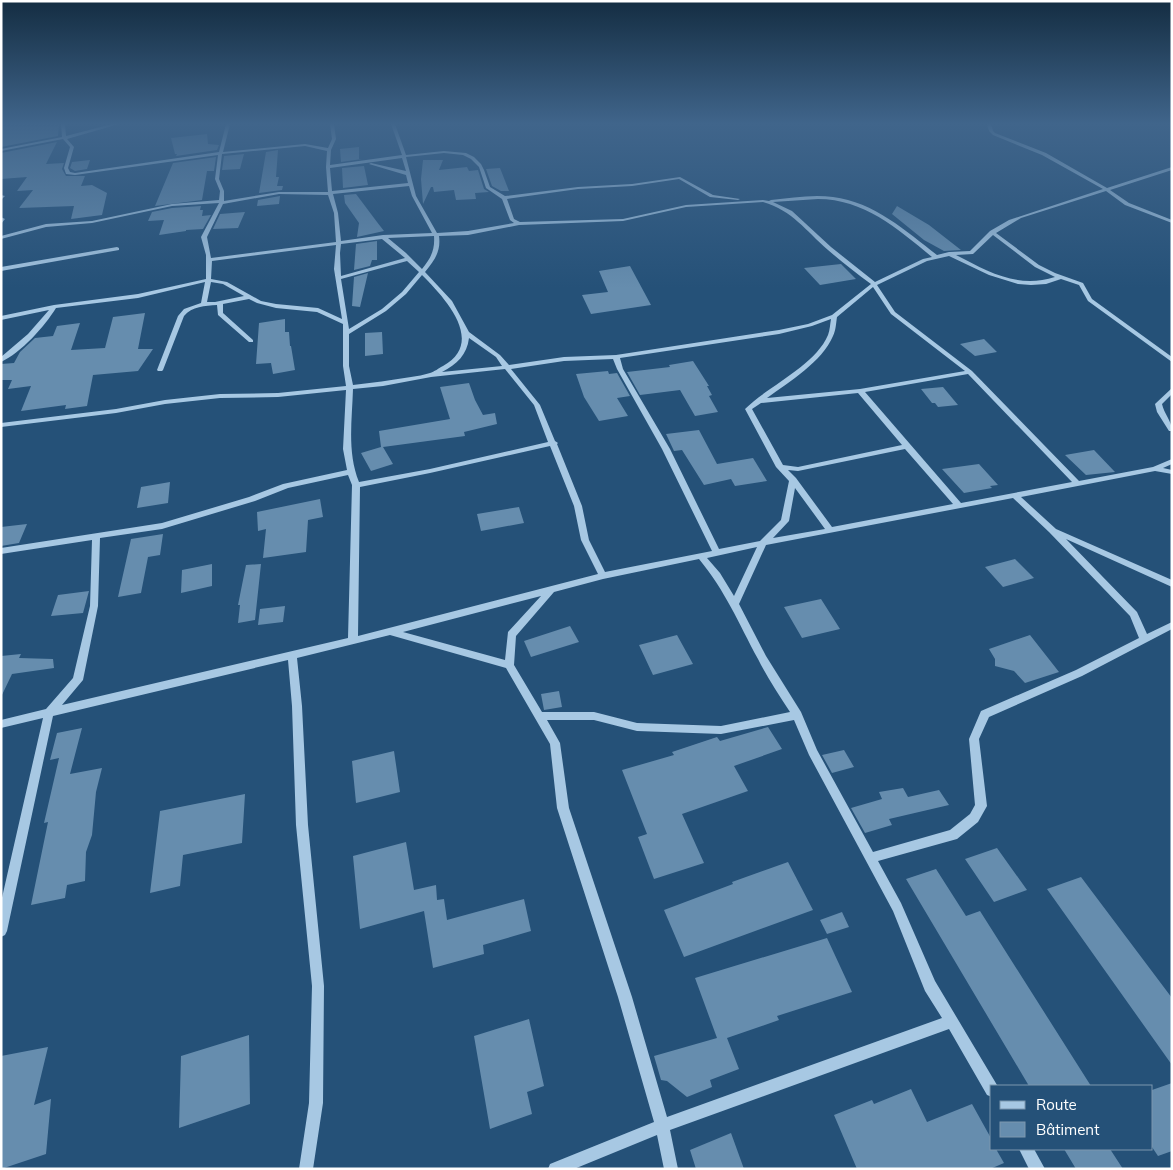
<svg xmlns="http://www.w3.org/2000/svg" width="1173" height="1170" viewBox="0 0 1173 1170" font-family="Mulish,sans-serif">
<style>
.building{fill:#668dae}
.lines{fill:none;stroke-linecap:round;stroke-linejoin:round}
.minor{fill:#a7c8e3;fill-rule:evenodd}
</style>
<rect width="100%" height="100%" fill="#255178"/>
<path class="building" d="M1,124H59L58,136L1,147Z
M207,134L208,144L219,145L217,150L176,156L177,154H175L171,138Z
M57,142L46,164L64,163L62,169L66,176H85L81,186L92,185L107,193L102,215L71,219L74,206L19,208L33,190L17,191L27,177L1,179V153Z
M359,147V159H362L341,162L340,149Z
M278,150L276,177H279L277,186H283L282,190L259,193L266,152Z
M244,154L240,169L222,170L224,156Z
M216,157L214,171H207L202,200L155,206L173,163Z
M90,160L87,169L75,171L70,168L72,162Z
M423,160H443L439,170L467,167L469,171L478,170L484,189L489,192L475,193L476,199L456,200L454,190L434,192L433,187H431L423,204L421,179Z
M364,166L368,185L343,188L342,168Z
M500,168L509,191H501L492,186L486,169Z
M356,194L377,222L384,231L357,237L359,223L345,203L344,195Z
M280,196L279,204L257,206L258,200Z
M201,206L200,210H203L202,216L211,215L203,229L186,230V231L159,235L164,220L148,221L152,212L172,208Z
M897,206L929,225L961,250L944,251L924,240L892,214Z
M245,212L238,228L213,229L220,214Z
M377,241V260H372L370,266L354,270L356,244Z
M841,264L856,279L820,285L804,268Z
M630,266L651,305L591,314L582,295L608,292L599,271Z
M368,273L360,307L352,306L354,277Z
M145,313L138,349H153L138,371L93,375L87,406L65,409L66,405L21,411L31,386L8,389L12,380H1V364L14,363L20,352L35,338L53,336L57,326L80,323L71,350L105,348L113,317Z
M285,319V332H289L290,346H291L295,370L273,374L271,363L256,364L259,323Z
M382,332L383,354L365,356V333Z
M984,339L997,352L975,356L960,344Z
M693,361L709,386H707L712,395L709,396L718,412L695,416L680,390L640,395L627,372L670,367L669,365Z
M608,371L609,374L617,373L630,396L617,398L628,416L599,421L584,397L576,374Z
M469,383L475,400L483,415L495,413L497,424L464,432L465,436L383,447L393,464L371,471L361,453L381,447L379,431L450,419L440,387Z
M943,387L958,405L938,407L935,403H932L921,389Z
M699,430L717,464L753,458L767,481L735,486L731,479L704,485L682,450L674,451L666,434Z
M1094,450L1115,472L1086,475L1065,455Z
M979,464L998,485L990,486L992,488L964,493L942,469Z
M170,482L168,503L137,508L141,487Z
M320,499L323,517L308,520L306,552L263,558L266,529L258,531L257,512Z
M519,507L524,523L481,531L477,514Z
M27,524L19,543L1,546V527Z
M163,534L160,555L148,557L141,593L118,597L131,539Z
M1015,559L1034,578L1003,587L985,567Z
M212,564V586L181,593L182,570Z
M261,564L255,620L238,623L240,605H238L246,565Z
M89,591L83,613L51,616L58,595Z
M821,599L840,629L802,638L784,607Z
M285,606L283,622L258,625L260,609Z
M570,626L579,642L531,657L524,641Z
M677,635L693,664L653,675L639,645Z
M1030,635L1059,672L1025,683L1014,671L995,666V659L989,649Z
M21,654L19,658L53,659L54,668L12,674L1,697V656Z
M559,691L562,707L544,710L541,694Z
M768,727L782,749L734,766L748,791L682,814L704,863L654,879L638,837L647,834L622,770L674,755L672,752L717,737L720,741Z
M82,728L70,774L102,768L96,792L92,835L86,852L85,881L67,885L65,898L31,905L48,822L44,823L59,758L50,760L57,733Z
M844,750L854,767L832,773L822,755Z
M394,751L400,792L356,803L352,761Z
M903,788L908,797L939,790L949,805L889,819L892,825L865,833L851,808L882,799L879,792Z
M245,794L242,843L183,855L180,886L150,893L160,811Z
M406,842L414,890L436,885L437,900L444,899L447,920L524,899L531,931L483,945L484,954L433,968L424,911L360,929L353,856Z
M997,848L1027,890L994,902L965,859Z
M788,862L813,910L684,957L664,910L733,884L732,882Z
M936,869L966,916L980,911L1091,1086H1029L906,879Z
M1081,877L1172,998V1065L1047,889Z
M842,912L849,927L827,934L820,920Z
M827,938L852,992L777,1016L779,1020L727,1038L739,1069L710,1080L712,1087L687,1097L667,1081L661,1080L654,1056L717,1038L695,978Z
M529,1019L544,1086L527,1092L532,1114L490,1129L474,1036Z
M249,1035L250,1104L179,1128L181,1056Z
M48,1047L34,1105L51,1099L46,1154L1,1169V1056Z
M1172,1083V1151L1158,1156L1152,1147V1090Z
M911,1089L927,1122L972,1104L992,1140V1149H996L1004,1163L990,1169H857L834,1115L872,1100L874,1104Z
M731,1133L744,1169H696L690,1150Z
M1064,1149H1110L1123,1169H1076Z"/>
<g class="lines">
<path class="minor" d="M61,124H65L66,136L112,124H119L67,139L74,147L68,168L70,172L75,173L219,152L226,124H230L223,152L305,144L328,148L332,139L330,124H334L336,139L331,150L330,165L402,155L391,124H395L406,155L444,151L466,153L474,157L481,164L484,170L490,187L505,196L578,187L632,184L680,177L713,195L740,199L738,200L710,197L679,179L632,186L578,189L507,199L514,219L520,222L623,219L686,205L763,200L769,201L771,200C791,198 813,194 833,197C874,202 906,231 937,255L949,252L970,251L990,231L1009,220L1103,189L1042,155L993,135L989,131L987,124H991L993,131L995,133L1046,153L1107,188L1172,167V170L1110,190L1129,203L1172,220V223L1125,205L1106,191L1021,218L996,233L1039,265L1055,273L1083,283L1092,299L1172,357V362L1088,301L1079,285L1061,279L1046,284L1031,285L1018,284L989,275L949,256L927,261L877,285L895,312L972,371L1079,481L1153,467L1172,459V464L1163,468L1172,470V474L1155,471L1021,497L1056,529L1172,580V587L1066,539L1137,612L1147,634L1172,622V629L1082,676L989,717L979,739L987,806L978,822L957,839L878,861L901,903L935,981L997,1085V1086H992V1097L987,1095L949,1029L670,1130L678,1169H664L657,1135L574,1169H548L550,1164L654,1122L618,997L557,808L550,744L506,668L390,635L297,658L302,706L308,825L324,986L323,1103L313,1169H299L309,1103L312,986L296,825L292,706L288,660L53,716L7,931L5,935L1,937V902L43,718L1,728V720L46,709L73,678L90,606L92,540L1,554V548L162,523L249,497L283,484L347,470L343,449L346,390L278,397L220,398L165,404L116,413L1,427V423L116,409L165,400L220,394L278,393L346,386L343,366V324L317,312L276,308L257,303L249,299L223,304V313L253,340V342H249L218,315L217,305C205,306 192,306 184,316L163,370L162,371H158L157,370L178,316L184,309L201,303L205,282L138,298L56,308C45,326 21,353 1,362V357L28,334L49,310L1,320V316L54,305L138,294L206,279V255L201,237L219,203L172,206L92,223L46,227L1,239V236L46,224L92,221L172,204L219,200L220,191L215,179L218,155L75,175L66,174L64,168L70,147L63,139L1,151V149L62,137ZM305,146L327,151L326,167L328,192H279L224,201V191L219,179L222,154ZM444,153L463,155L471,159L479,167L486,188L502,199L510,220L514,223L468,231L437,233L416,196L406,157ZM402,158L406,171L371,163L369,164L406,175L408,183L332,191L330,168ZM409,186L412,196L432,233L383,235L341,241L338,213L333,194ZM279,194L328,195L334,213L336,242L211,258L207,237L223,204ZM818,199C864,199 898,229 932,257L923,259L875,282L831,247L792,211L773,202ZM763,202C793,211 805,230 828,250C842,262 856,273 871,284L832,315L808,324L779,330L616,355L564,357L509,365L500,355L469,332L452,301L425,272C435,260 441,251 439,236L468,235L519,225L623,221L686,207ZM993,235L1035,267L1055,277C1018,289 989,272 956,255L973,254ZM434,236C435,250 431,258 422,269L406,253L388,238ZM382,239L405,258L341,276L340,253L341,244ZM336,245L334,269L342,319L318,308L276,304L261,301L227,282L211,279L212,261ZM407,261L419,272L402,292L382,309L349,329L341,279ZM422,275C445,298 486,342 443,366C439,368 434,372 430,373C424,375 417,376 411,377C391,380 372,383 353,385L349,366V334L386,311L406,294ZM211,282L223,284L244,296L215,302H207ZM873,287L891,314L965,371L860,389L767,398C789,382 822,362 833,336C836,330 836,323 837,317ZM831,319C830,324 830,330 828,335C815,366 768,386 745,409L776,467L789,481L781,520L760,541L719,549L670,449L623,369L620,358L779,334L812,326ZM469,338L496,357L502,366L442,372C457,364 467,355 469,338ZM613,359L617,369L662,449L712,551L605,572L589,540L582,506L557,444L558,443L555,441L540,405L511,369L564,361ZM505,369L534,405L548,442L430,469L359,482C347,452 352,421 353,389L383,386L431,377ZM968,374L1072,482L961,503L865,392ZM858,393L902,445L798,467L783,465L752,409L761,403ZM550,446L574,506L581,540L598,574L358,636L360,487L430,473ZM905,449L953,504L832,527L796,478L788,470L798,471ZM348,475L352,485L348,638L62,705L83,680L98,606L100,538L162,529L255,501L288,488ZM795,488L825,529L773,538L789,521ZM1013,498L1049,532L1130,616L1139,638L1076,670L981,711L969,739L975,805L970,814L950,830L873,852L817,750L801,712L766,656L739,604L766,545ZM757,547L734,596L720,573L707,558ZM699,559C726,592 738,622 758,659C767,677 779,695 790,712L721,726L637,723L594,712H542L514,665L516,636L554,592L603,579ZM541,596L508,632L505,660L403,632ZM547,720H594L637,731L721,734L794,720L809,755L893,911L925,991L942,1018L667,1117L632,997L569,808L560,743Z
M1,195L5,196L1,200Z
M1,217L5,219L1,224Z
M117,247L119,248V250L1,271V267Z
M1172,388V394L1162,404C1164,414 1172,421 1172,431H1169L1157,412L1155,404Z
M1019,1149H1034L1045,1169H1029Z"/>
</g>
<linearGradient id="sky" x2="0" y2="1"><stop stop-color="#142d42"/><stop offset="0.43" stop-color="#40658b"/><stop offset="1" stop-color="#40658b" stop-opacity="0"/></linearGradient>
<rect width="1173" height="288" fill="url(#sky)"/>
<rect width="1173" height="1170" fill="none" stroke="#ffffff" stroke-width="5"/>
<rect x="990" y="1085" width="162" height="65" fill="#255178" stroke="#7c97ae"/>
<rect x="1000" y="1101" width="25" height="8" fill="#a7c8e3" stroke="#7c97ae"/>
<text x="1036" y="1110" font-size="15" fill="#ffffff">Route</text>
<rect x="1000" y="1122" width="25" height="15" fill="#668dae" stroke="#7c97ae"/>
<text x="1036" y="1135" font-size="15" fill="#ffffff">Bâtiment</text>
</svg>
